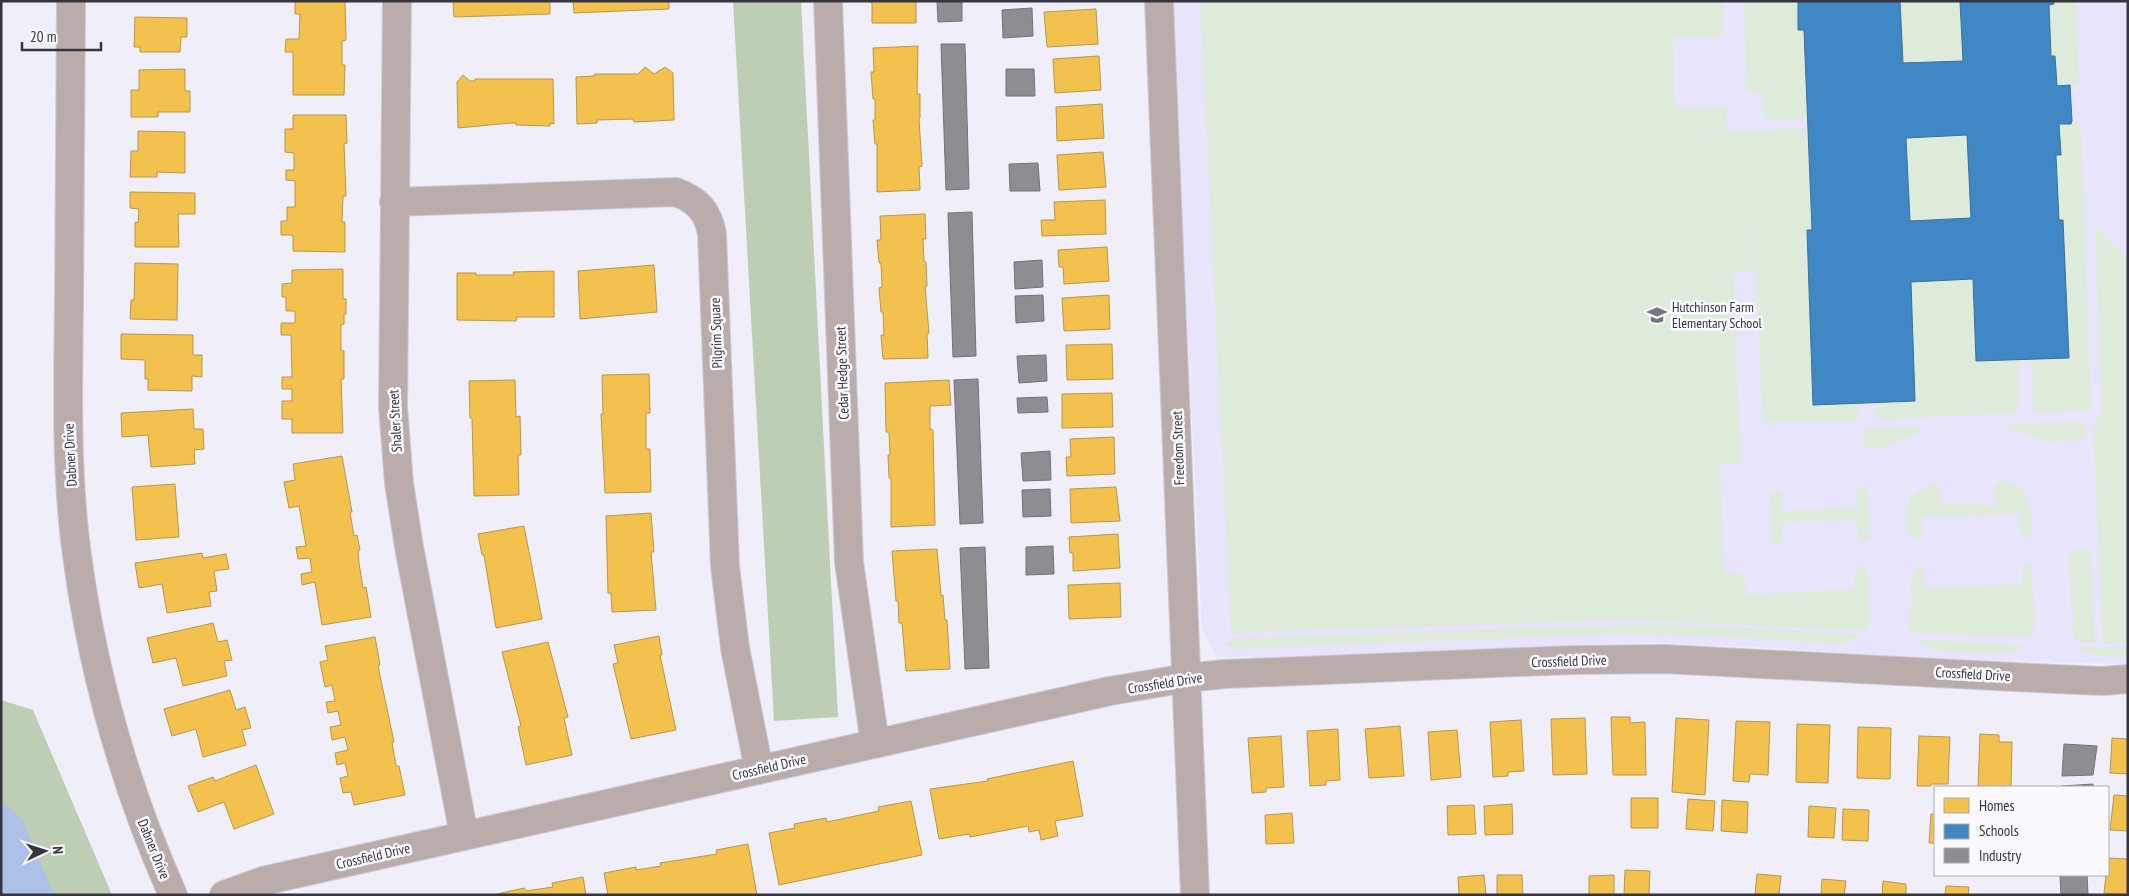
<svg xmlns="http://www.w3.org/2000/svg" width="2129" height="896" viewBox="0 0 2129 896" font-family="'PT Sans Narrow',sans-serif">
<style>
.built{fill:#e8e4fb}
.green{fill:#deeada}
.forest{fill:#beceb5}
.water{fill:#acc0e8}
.homes{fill:#f2c14e;stroke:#ba9749}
.schools{fill:#3f88c5;stroke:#3c6f9c;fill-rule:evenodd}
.industry{fill:#8d8d92;stroke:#737279}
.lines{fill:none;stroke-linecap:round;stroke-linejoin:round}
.minor-casing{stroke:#cccad3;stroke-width:30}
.minor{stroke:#bbacac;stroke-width:28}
.labels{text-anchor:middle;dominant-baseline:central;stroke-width:5;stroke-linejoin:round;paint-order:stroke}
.poi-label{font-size:14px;fill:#36343e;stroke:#faf9fe;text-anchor:start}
.street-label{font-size:14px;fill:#36343e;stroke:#faf9fe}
</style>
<rect width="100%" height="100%" fill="#f0eef9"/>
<path class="built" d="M1172,1H2128V664L1919,658L1774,648L1643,642L1290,657H1216L1202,629Z"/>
<path class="green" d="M1200,1H1722L1723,36L1673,37L1674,101L1679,108L1726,106L1727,131L1679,135L1807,128L1812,230H1807L1813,405L1858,402L1859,416L1855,421L1763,422L1752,205L1754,271L1703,274H1734L1740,462L1737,464L1720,465L1724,573H1743L1745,578L1747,595L1855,589L1854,573L1856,570L1863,568L1867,570L1868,575L1870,622L1866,630L1621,620L1231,633Z
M1744,1H1798V30H1804L1807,118L1770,120L1765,115L1763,92H1747Z
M1900,1H1960L1963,61L1903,63Z
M2055,1H2076L2079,82L2074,87L2070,85L2057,86L2055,56H2051L2049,5L2055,4Z
M2072,121H2076L2081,126V129L2091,410L2037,412L2033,407L2032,360L2069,358L2063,220H2059L2056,155H2061L2059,124H2071Z
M1967,135L1971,218L1910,221L1906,138Z
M2095,226L2128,258V642L2103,644L2093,423L2102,413Z
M1973,279L1976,361L2019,360V408L2014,413L1881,420L1877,415L1876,401L1911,282Z
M2080,422L2085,426L2086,440L2044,442L2024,432L2005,429L2011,423Z
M1918,427L1923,432C1903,437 1888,449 1868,450L1864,445V429Z
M2001,481C2022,483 2032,500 2031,520C2031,527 2032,531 2028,535H2024L2021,531L2020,514L1922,516L1923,534L1920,538L1917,539L1909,534C1901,509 1910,488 1936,484L1940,488L1941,505L1985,503L1986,508L1995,507V485Z
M1863,487L1867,490L1870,537L1867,542L1862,541L1858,535L1857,520L1782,522V541L1779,545L1774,544L1771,540L1770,495L1772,492L1777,490L1781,493L1782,511L1857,508V490Z
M2090,549L2095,643L2076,642L2071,623H2074V610H2071L2069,555L2073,550Z
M2026,562L2032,564L2035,625L2030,637L1911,633L1908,623L1909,608L1912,607L1913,595L1910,594L1911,579L1916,567L1920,565L1923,569L1925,588L2022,584L2023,565Z
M1660,624L1857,634L1859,636L1853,640L1838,644L1716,636L1616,634L1240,649L1225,645L1233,639L1290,636Z
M1928,640L2024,646L2012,653L2001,654L1933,650L1919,643V641Z
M2128,646V656C2110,657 2095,659 2080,648Z"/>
<path class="forest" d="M733,1H801L838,717L774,721Z
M1,700L33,710L112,895H1Z"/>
<path class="water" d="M1,800L23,821L54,895H1Z"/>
<path class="homes" d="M295,1H345L346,40L342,41V65H345L344,95H293V52H285L286,39H299L300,14H295Z
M453,1H550V14L454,17Z
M573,1H669V9L574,13Z
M869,1H916V23H872V3Z
M1096,9L1098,44L1047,47L1044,12Z
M135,17L187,18V37H181L180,52H140V47H134Z
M918,46L917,94H920V118L919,119L922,166L919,167L920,190L877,192V144H875L873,120H875V99H873L871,72H874L873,48Z
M1099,56L1101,90L1055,93L1053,59Z
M645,67L654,74L665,67L673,73L674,120L634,122L633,119L597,120V123L577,124L576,77L594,76L595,74H638Z
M185,69V91H190V112H158V117H131V90H139V70Z
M463,75L470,81H475V79H553L554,124L550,123V126L516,125V123H511L458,128L457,82Z
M1102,104L1104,138L1057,141L1056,107Z
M293,115H346L347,143L344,144L346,196H343L342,222H345V252L293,251V235H281V221H287V207H295V181L286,180V170H294V153L285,152V129H293Z
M138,131L185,132V173L157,172V177H130L131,151H138Z
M1103,152L1106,187L1059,190L1057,155Z
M130,192L195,193V214H178L179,247H135V222L138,223L139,209L130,208Z
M1105,200L1106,234L1042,236L1041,220H1055L1054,202Z
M925,214L926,239H923L924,261L926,262L927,286H925L929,333L927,334L928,358L883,359L881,335H884L883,312H881L879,288L882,287L881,263H879L877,240H881L880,216Z
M1107,247L1109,281L1064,284L1063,267H1059L1058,250Z
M135,263L178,264L177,320L130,319L131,300H134Z
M654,265L657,312L580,319L578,271Z
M343,269V299H346V314H344V324L341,325V350L344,351V379H341L343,433H292V419H282V401H292V389H282V377H292L291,335H281V323H295V311H286V297H282V284L292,283V270Z
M554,271V317H517L516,321L457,320V273H476V275H514L513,272Z
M1109,295L1110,329L1064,331L1062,298Z
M121,334L193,335V355H202V377L192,376V391L148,390V379H145V360L121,359Z
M1112,344L1113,379L1067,380L1066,345Z
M649,374L650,413H646V449H650L651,492L605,493L601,414H603L602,375Z
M515,380L516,417L520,416L521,455H518L519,495L474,496L472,418H470L469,381Z
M949,380L951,405L930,406V429L933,430L935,525L891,527V478H889L888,455H890L889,432H886L885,383Z
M1112,393L1113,427L1062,428V394Z
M193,409L194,429H203L204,449L194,450L195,464L151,467L148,435L122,437L121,413Z
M1114,437L1115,474L1067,476L1066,457H1071L1070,439Z
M342,456L352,512H350L354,536L357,535L360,550L358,551L359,563L363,588L366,587L371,617L322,625L315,582L302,585L301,574L312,572L310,558L298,559L296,547L306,546L299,506L289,508L284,482L295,480L293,464Z
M175,484L179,537L136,540L132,487Z
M1116,487L1120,521L1071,523L1070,489Z
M651,513L654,552H651L656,610L612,612L611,593H608L606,516Z
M524,526L542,619L496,628L484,555H482L478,534Z
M1118,534L1120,568L1073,571V553H1070L1069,537Z
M937,549L941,596L943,595L945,620H947L950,669L906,671L902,623H899L898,601H896L892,551Z
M202,553L203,558L226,554L229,569L214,571L217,591L209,592L211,606L167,613L162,584L139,588L135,563Z
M1120,583L1121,617L1069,619L1068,585Z
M213,623L218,642L227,640L232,660L224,661L227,676L183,686L176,658L153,663L147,638Z
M659,636L662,655H660L676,730L631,739L613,664L618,663L614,645Z
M375,637L380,665L378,666L394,742H392L396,766H399L405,795L354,805L351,792L343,793L340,778L348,776L345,763L337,765L335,753L348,750L345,737L332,740L330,727L341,725L338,711L328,713L326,702L335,701L332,685L325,687L320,662L328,660L325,646Z
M548,642L568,717L564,718L572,755L526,765L518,727L521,726L502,652Z
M230,690L236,710L245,707L251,728L242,730L246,745L203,757L196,729L172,736L164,709Z
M1611,717H1630V723L1645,722L1646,775H1613Z
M1585,718L1587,774L1553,775L1551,719Z
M1676,718L1709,720L1705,795L1672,792Z
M1521,720L1524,771L1508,772V776L1493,777L1490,722Z
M1736,721L1770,722L1768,775L1750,774L1749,782L1733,781Z
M1797,724L1830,725L1828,783L1796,782Z
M1400,726L1404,776L1369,778L1365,729Z
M1858,727L1891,728L1890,779L1857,778Z
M1338,729L1340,780L1326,781V785L1310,786L1307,731Z
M1457,730L1461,777L1431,780L1428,732Z
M1980,734L1999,735V742H2012L2011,787H1978Z
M1281,736L1284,787L1266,788V792L1252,793L1248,738Z
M1919,736L1950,737L1948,784H1931V786H1917Z
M2112,738L2128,739V774L2110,773Z
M1073,761L1083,816L1055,821L1058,836L1041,840L1039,830L1029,832L1028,826L970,837L969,834L939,839L930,789L988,781L987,779Z
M256,765L274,814L234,829L224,802L198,812L188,786L213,777L215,781Z
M2114,795L2128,796V831L2110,830Z
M1631,798H1658V828H1631Z
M1688,799L1715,801L1713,831L1686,829Z
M1722,800L1748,802L1747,833L1721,831Z
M911,801L922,855L779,885L769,833L795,828L794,824L826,818L827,822L879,811L878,807Z
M1512,804L1513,834L1485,835L1484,806Z
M1474,805L1476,834L1448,835L1447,806Z
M1809,806L1836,808L1834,838L1808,837Z
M1843,809L1869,810L1868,841L1842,840Z
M1292,813L1294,843L1266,844L1265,815Z
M1931,814H1935V843H1929Z
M748,844L757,895H608L604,873L636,867V870L661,866L660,863L717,854L716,850Z
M2108,858L2128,859V895L2104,893L2106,875H2108Z
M1625,870L1650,871L1649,895H1624Z
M1757,874L1781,876L1779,895H1755Z
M1484,875L1486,895H1459L1458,877Z
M1497,875H1522L1523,895H1497Z
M1614,875V895H1589V876Z
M583,877L586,895L497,894L524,888L526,891L553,887L552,883Z
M1822,879L1846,881L1844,895H1821Z
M1883,881L1906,884V895H1882Z
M1946,886L1969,887L1968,895H1945Z"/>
<path class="schools" d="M1798,1H1900L1903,63L1963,61L1960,1H2054V4L2049,5L2051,56H2055L2057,86L2070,85L2072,121L2071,124H2059L2061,155H2056L2059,220H2063L2069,358L1976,361L1973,279L1911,282L1915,401L1813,405L1807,230H1812L1804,30H1798ZM1967,135L1971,218L1910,221L1906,138Z"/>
<path class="industry" d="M937,1H962V21L938,22Z
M1032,8L1033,36L1003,38L1002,10Z
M941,44H965L969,189L946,190Z
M1006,69H1034L1035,96H1006Z
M1038,163L1040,191H1010L1009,164Z
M972,212L976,356L953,357L948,213Z
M1042,260L1043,287L1015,289L1014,262Z
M1043,295L1044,321L1016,323L1015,296Z
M1046,355L1047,381L1019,383L1017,356Z
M978,379L983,523L960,524L954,380Z
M1047,397L1048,412L1018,413L1017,398Z
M1050,451L1051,480L1023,481L1021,453Z
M1050,489L1051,516L1023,517L1022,490Z
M1053,546L1054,574L1026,575V547Z
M985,547L989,668L965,669L960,548Z
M2064,744L2097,746L2093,775L2062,776Z
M2093,784V787H2062V786Z
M2060,875H2087L2088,895H2061Z"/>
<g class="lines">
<defs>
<path id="minor" d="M71,1C70,103 70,205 69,307C68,385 66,463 75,540C90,662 123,783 173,895
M397,1L393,407L399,483L409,547L464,835
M828,1L849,562L875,744
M1159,1L1195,895
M394,202L676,192C697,200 708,211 712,234L725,566L735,648L759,770
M224,895L263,881L1110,691L1187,678L1224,674L1572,660L1665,659L2055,679L2103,681L2128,679"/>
</defs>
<use href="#minor" class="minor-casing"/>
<use href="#minor" class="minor"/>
</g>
<defs>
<symbol id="school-bare" viewBox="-9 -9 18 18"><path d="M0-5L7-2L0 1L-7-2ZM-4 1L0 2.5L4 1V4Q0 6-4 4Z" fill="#77757f" stroke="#faf9fe" stroke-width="2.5" paint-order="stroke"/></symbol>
</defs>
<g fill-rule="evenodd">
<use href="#school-bare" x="1643" y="301" width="28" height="28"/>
</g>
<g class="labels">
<g class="poi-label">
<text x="1672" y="307">Hutchinson Farm<tspan x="1672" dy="16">Elementary School</tspan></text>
</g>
<g class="street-label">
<text transform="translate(716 333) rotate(-92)">Pilgrim Square</text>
<text transform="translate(842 373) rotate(-92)">Cedar Hedge Street</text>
<text transform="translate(395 421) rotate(-93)">Shaler Street</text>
<text transform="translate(1178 448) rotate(-92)">Freedom Street</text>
<text transform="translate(70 455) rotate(-93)">Dabner Drive</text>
<text transform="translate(1569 661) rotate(-2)">Crossfield Drive</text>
<text transform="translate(1973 674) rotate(3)">Crossfield Drive</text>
<text transform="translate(1165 683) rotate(-9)">Crossfield Drive</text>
<text transform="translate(769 767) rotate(-13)">Crossfield Drive</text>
<text transform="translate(154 849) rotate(68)">Dabner Drive</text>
<text transform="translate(373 856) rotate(-13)">Crossfield Drive</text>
</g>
</g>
<rect width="2129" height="896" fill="none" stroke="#36343e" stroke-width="5"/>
<rect x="1934" y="786" width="175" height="90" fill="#faf9fe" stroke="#acaab1"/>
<rect x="1944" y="798" width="25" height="15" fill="#f2c14e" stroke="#acaab1"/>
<text x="1979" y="811" font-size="15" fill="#36343e">Homes</text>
<rect x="1944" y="824" width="25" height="15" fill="#3f88c5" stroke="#acaab1"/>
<text x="1979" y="836" font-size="15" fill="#36343e">Schools</text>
<rect x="1944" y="848" width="25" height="15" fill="#8d8d92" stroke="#acaab1"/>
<text x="1979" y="861" font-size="15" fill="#36343e">Industry</text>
<g transform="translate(45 851) rotate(86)" stroke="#faf9fe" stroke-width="4" paint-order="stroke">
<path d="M0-4L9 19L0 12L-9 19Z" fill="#36343e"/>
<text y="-8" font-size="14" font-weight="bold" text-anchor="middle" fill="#36343e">N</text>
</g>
<path d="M22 42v8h79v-8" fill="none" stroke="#36343e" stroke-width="2.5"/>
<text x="30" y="42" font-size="15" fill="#36343e" stroke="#faf9fe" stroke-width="4" paint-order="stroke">20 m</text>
</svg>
